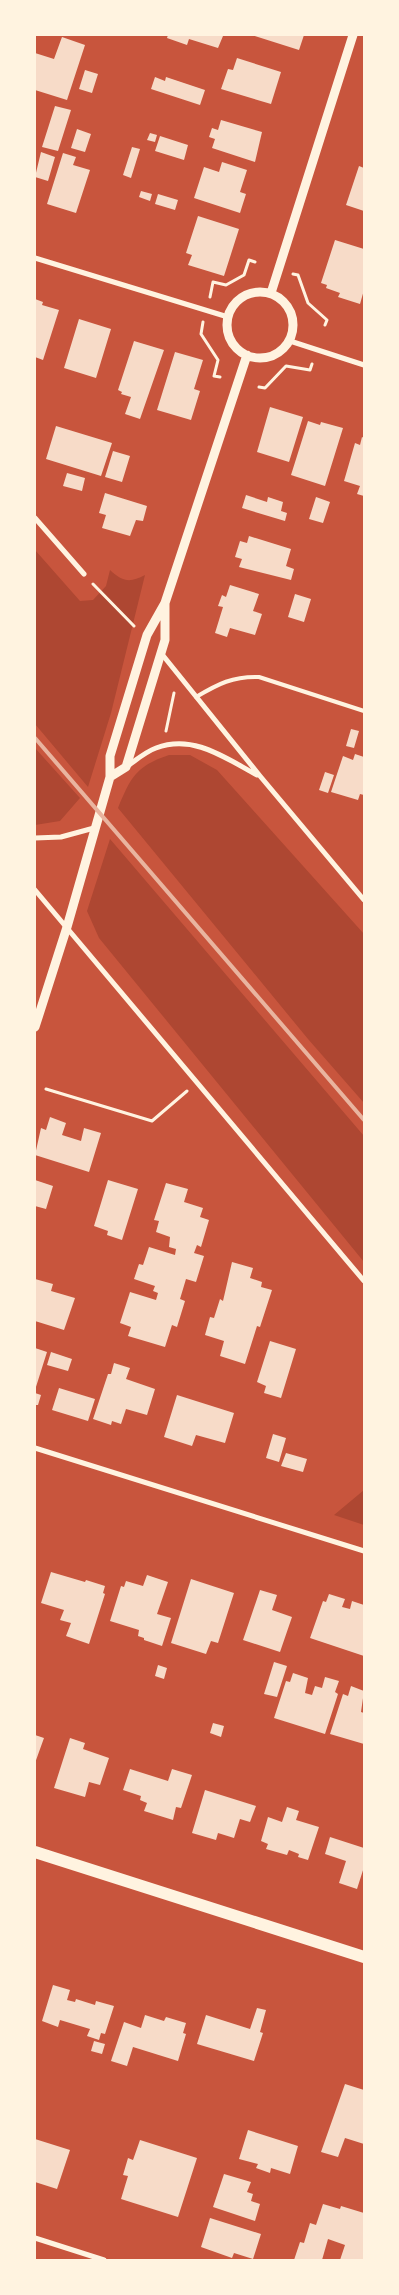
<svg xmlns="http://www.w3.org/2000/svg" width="399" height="2295" viewBox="0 0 399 2295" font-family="'Noto Sans',sans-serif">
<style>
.green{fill:#ae4732}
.building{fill:#f7dbc8}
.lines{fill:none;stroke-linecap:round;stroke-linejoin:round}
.path{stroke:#fff3e0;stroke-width:3}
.service{stroke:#fff3e0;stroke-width:4}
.minor{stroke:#fff3e0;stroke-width:5}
.tertiary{stroke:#fff3e0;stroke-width:9}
.primary{stroke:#fff3e0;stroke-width:12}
.rail{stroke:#e9b49f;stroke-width:4}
</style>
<rect width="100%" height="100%" fill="#c8553d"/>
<path class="green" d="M35,550L80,601L93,600L106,586L110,570C123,582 130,583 145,575L111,713L88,787L35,724Z
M35,748L80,798L60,821L35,825Z
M169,755H190L217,770L364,934V1103L308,1039L118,808C131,777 136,766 169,755Z
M110,839L364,1136V1262L99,938L87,911Z
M364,1490V1525L334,1515Z"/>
<path class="building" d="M168,35H221L223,36L218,48L189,39L187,45L167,38Z
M252,35H304L299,50Z
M62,37L85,45L67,100L35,90V53L54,59Z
M237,58L281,72L271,104L221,89L228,69L233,70Z
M85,70L98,74L92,93L79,89Z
M155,77L165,81L166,77L205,90L200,105L151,89Z
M55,106L71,110L58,151L42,147Z
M221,120L262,132L255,162L212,148L215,139L209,137L212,128L218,130Z
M77,129L91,134L85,152L71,148Z
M150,133L157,135L155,142L147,140Z
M160,136L188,145L184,160L155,151Z
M132,147L140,149L131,178L123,175Z
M41,152L55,157L48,181L35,177Z
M63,153L76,157L73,165L90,170L76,213L47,204Z
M222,162L247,170L240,192L246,194L240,213L194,198L204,167L219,172Z
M359,166L364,168V211L346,205Z
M141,191L152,194L150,201L139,197Z
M158,194L178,200L175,210L155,204Z
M198,216L239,229L224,276L188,265L192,255L186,253Z
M335,240L364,249V290L360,304L338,297L340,293L326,288L327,285L321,283Z
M35,299L43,302L42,305L59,310L43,360L35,357Z
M79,319L111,329L96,378L64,368Z
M134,341L164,350L140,419L125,414L131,397L121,394L122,392L118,390Z
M175,352L203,360L194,389L200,391L191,420L157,410Z
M270,407L303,417L289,462L257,452Z
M308,421L320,425L321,422L343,428L325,486L291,475Z
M56,426L112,443L101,476L46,459Z
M362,437L364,438V496L357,494L360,486L344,481L355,443L360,445Z
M113,451L130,456L122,482L105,477Z
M67,473L85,478L82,491L63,486Z
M105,493L147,506L143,521L136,520L130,536L102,528L106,515L99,513Z
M246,495L267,502L268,497L283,502L281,511L287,513L285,521L242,508Z
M316,497L330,502L323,523L309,519Z
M249,536L291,549L286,566L294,569L291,580L239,567L242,559L235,557L240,541L247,543Z
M230,585L259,594L253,611L262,614L255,635L230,628L227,637L215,633L223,607L218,606L222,595L226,597Z
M295,594L311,599L304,622L288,617Z
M351,729L359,731L354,748L346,746Z
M355,754L364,757V795L360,794L358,800L331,792L343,756L353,760Z
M325,772L334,775L328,793L319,790Z
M50,1117L66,1123L62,1135L81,1141L84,1128L101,1133L89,1172L35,1155L41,1128L46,1130Z
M35,1180L53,1186L46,1209L35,1206Z
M108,1180L138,1189L122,1240L107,1235L108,1231L94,1226Z
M166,1183L188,1189L184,1202L203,1208L200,1217L209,1220L201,1247L197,1245L194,1253L204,1256L196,1282L186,1279L180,1299L185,1301L177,1327L172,1325L165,1347L128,1336L131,1327L120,1323L130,1292L156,1300L158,1293L153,1291L155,1286L134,1279L139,1264L143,1265L149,1247L175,1255L176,1249L169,1247L170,1237L156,1232L159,1221L154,1220Z
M232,1262L253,1268L250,1278L262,1282L261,1287L272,1290L260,1327L257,1326L245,1364L220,1356L224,1341L205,1335L210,1317L214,1318L220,1299L223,1301Z
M35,1279L53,1284L51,1291L75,1298L64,1330L35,1321Z
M270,1341L296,1349L281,1398L264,1393L266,1386L257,1382Z
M35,1348L47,1352L35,1390Z
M51,1352L72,1359L68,1371L47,1365Z
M114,1363L130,1368L126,1379L155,1389L147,1415L126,1409L121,1424L112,1421L111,1425L93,1419L108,1374H111Z
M59,1388L95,1399L88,1421L52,1410Z
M35,1393L41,1395L38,1405H35Z
M177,1395L234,1413L225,1443L196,1435L192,1446L164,1437Z
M273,1434L286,1438L279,1462L266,1458Z
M286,1453L307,1459L303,1472L281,1466Z
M51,1572L85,1582L86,1580L105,1586L103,1593L105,1594L89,1644L66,1636L71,1623L60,1620L64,1610L41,1603Z
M147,1575L168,1582L157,1614L171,1618L162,1646L144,1640V1638L138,1636L139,1630L110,1621L121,1586L124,1587L126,1581L143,1586Z
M191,1579L234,1593L218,1643L211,1641L206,1654L171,1643Z
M260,1590L277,1595L272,1610L292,1617L280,1652L243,1640Z
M329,1594L345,1599L342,1607L350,1609L352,1601L364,1605V1656L310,1638L323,1601L326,1602Z
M274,1662L287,1666L277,1697L264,1694Z
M158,1665L167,1668L164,1679L155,1676Z
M293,1673L308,1678L305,1693L312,1695L315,1686L322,1688L325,1677L339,1681L335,1692L338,1694L325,1734L274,1718L286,1681L290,1682Z
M351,1686L364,1691L361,1712L364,1713V1744L330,1734L343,1694L348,1696Z
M213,1723L224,1726L221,1737L210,1733Z
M35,1735L44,1738L35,1763Z
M70,1738L85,1743L83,1749L109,1758L100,1785L89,1782L85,1797L54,1788Z
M130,1769L168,1781L172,1769L192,1775L181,1808L176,1807L173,1820L144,1811L147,1803L140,1800L141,1796L123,1790Z
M205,1790L256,1806L250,1822L240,1819L234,1838L218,1833L216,1840L192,1833Z
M287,1807L299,1811L296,1820L319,1827L308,1860L298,1857L299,1854L289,1850L287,1855L266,1849L268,1844L261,1841L268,1817L282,1822Z
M330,1837L364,1848V1867L357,1889L339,1883L346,1861L325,1854Z
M53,1985L70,1990L67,2000L75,2002L76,1999L95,2005L96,2001L114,2006L105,2034L101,2033L99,2040L87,2036L90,2029L60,2020L58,2027L42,2021Z
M257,2008L266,2010L260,2032L263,2033L254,2061L197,2044L206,2015L250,2029Z
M145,2015L164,2021L166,2017L186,2023L183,2033L186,2034L178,2061L133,2047L127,2066L111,2061L124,2022L141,2028Z
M94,2041L105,2044L102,2054L91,2051Z
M345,2084L364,2090V2144L345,2138L338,2157L321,2152Z
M248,2130L298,2146L290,2174L271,2168L270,2173L256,2168L258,2164L239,2159Z
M35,2139L70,2150L57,2189L35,2182Z
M140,2140L197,2158L178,2217L121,2199L128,2176L123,2175L128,2158L133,2160Z
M224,2174L251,2182L247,2192L253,2194L251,2201L260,2204L255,2221L213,2207Z
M323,2204L340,2209L341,2206L364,2213V2260H340L345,2245L328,2239L322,2260H294L300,2242L304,2243L310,2223L316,2225Z
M210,2218L261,2234L253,2259L234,2253L232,2258L201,2247Z"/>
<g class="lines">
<path class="path" d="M293,274L298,275L308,303L327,320L325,325
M210,297L213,282L226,285L244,275L249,260L255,262
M203,322L201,334L218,360L214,376L220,377
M259,387L265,388L286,366L310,370L312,364
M93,584L134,626
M166,731L174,693
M46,1089L152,1121L187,1091"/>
<path class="service" d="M196,697C218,684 233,676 259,677L364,711"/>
<path class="minor" d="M35,258L228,317
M290,341L364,365
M35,518L84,574
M161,653L260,776L364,900
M126,767C135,761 145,752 156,748C194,734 225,758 257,775
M35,838L61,837L94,828
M35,890L364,1281
M35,1448L364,1551
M35,2238L104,2260"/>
<path class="tertiary" d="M227 325a33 33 0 1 1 66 0a33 33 0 1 1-66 0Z
M271,293L353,35
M110,777L126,767L165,640V604
M35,1027L67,927L110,777V756L147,635L165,603L247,355"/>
<path class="primary" d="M35,1852L364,1957"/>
<path class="rail" d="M35,738L364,1120"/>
</g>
<rect width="399" height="2295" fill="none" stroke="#fff3e0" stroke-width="72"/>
</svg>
